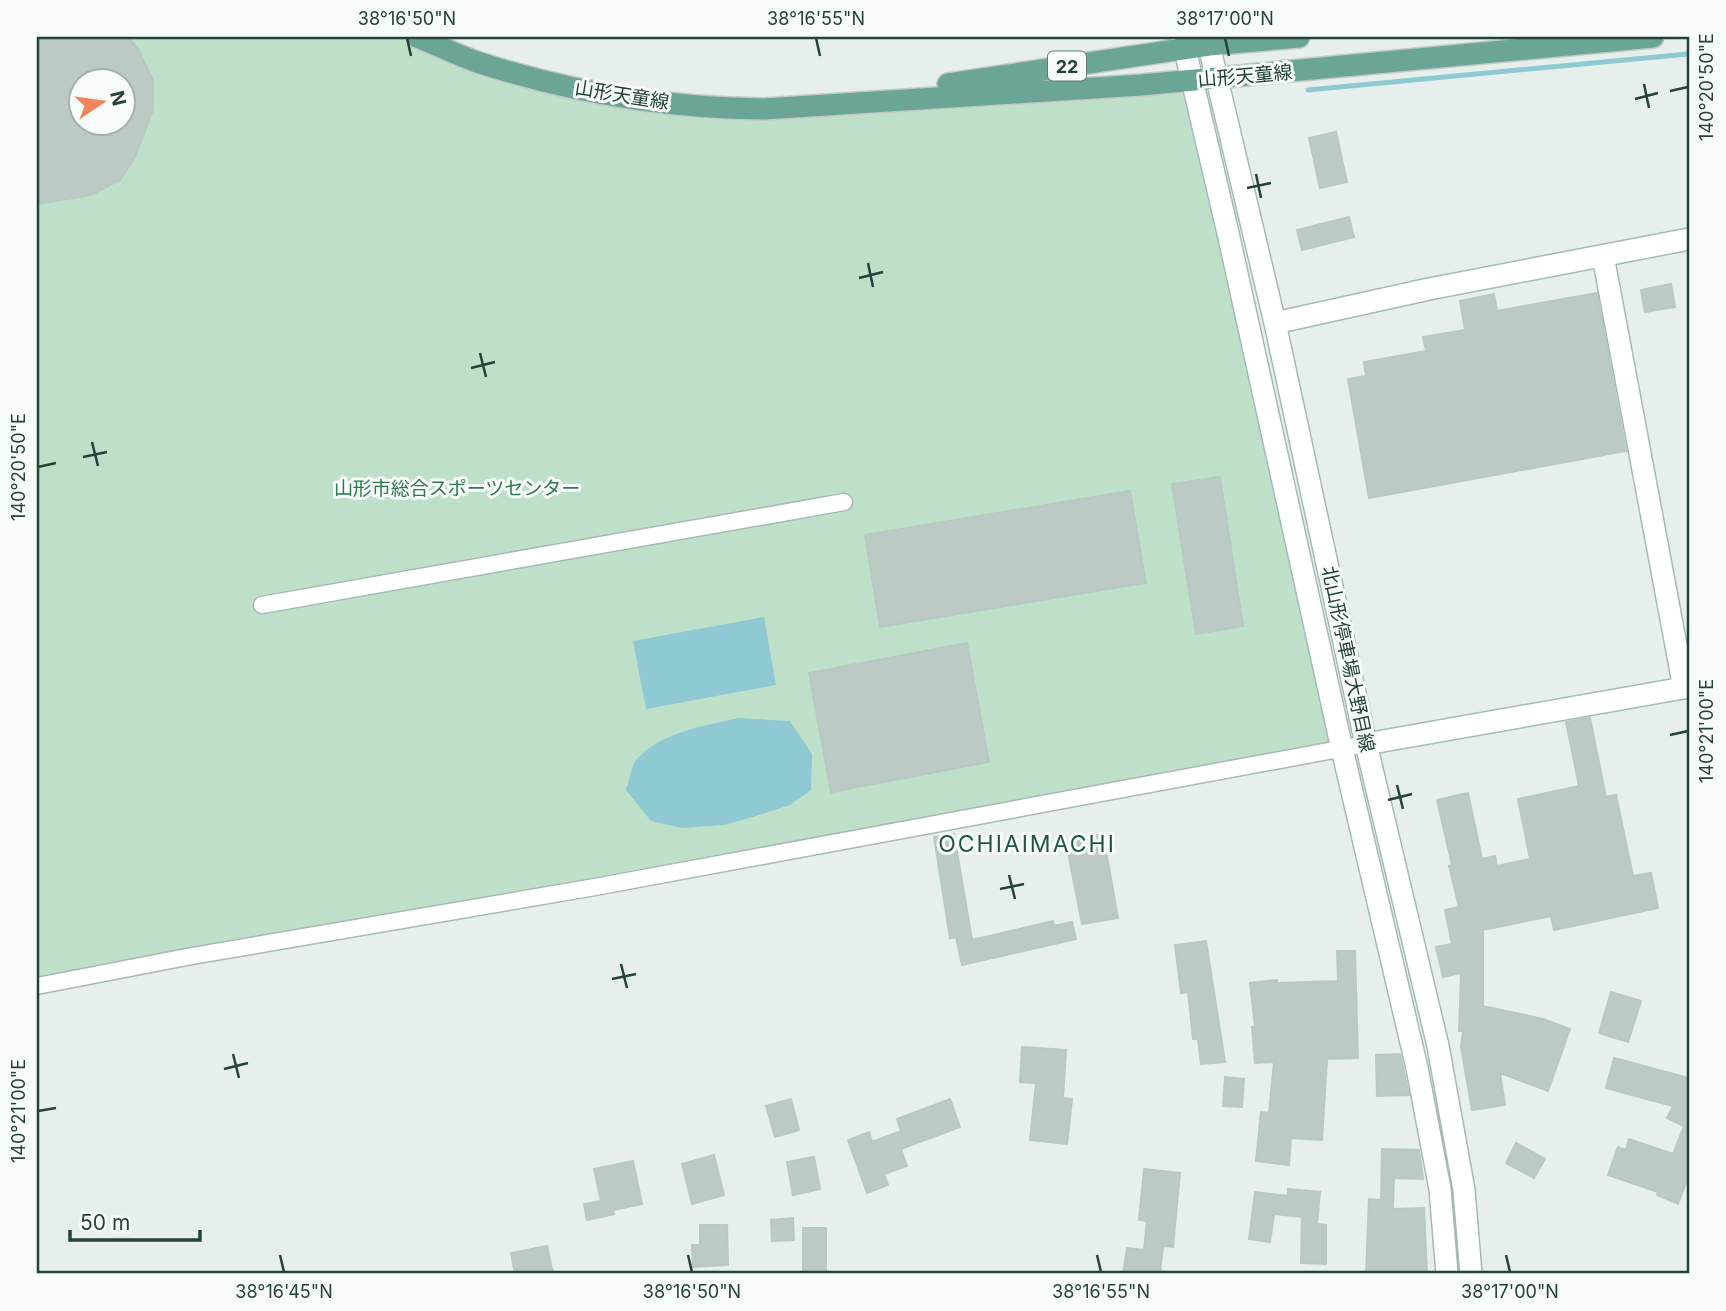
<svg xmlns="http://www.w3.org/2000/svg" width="1726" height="1311" viewBox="0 0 1726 1311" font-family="Inter,'Noto Sans JP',sans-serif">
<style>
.green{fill:#bfe0c8;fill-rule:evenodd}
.water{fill:#8ec9d4}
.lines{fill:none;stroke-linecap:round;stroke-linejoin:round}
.stream{stroke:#8ec9d4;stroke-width:5}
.building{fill:#bbcac4;stroke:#b8c9c2;stroke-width:2;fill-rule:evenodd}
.street-casing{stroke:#a8b8b2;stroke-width:19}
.secondary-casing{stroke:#a4bbb3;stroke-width:24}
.primary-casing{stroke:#c2cac8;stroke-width:24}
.street{stroke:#fff;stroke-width:16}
.secondary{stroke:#fff;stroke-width:21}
.primary{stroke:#6aa596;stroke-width:21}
.ticks{fill:none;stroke:#24423a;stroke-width:2.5}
.labels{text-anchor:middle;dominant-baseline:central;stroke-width:6;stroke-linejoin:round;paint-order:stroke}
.shield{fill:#f7fbf9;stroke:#637a73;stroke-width:2}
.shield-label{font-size:18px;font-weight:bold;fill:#24423a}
.street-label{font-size:19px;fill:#24423a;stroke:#f7fbf9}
.park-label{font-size:19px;fill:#2d7a4b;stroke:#f7fbf9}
.quarter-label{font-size:23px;letter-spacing:2px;fill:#1f5548;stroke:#f7fbf9}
.neatline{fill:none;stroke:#24423a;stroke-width:2.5}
.ticks-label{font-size:18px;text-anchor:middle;fill:#24423a}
</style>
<rect width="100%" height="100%" fill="#e6efeb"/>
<path class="green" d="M37,37H417L476,61L720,108L1192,80L1342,749L37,986ZM80,80H122V122H80Z"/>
<path class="water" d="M764,617L776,685L646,709L633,641Z
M738,718L790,721L812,754L811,790L790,805L756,816L724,825L682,828L651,821L626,790C629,781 631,766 637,759C661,732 705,726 738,718Z"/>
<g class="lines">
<path class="stream" d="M1308,90L1688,54"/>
</g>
<path class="building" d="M37,37H128L138,49L153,80V110L135,157L120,180L91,195L37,204ZM80,80H122V122H80Z
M1336,132L1347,182L1320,188L1309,138Z
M1349,217L1354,237L1302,250L1297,230Z
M1671,284L1675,307L1645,312L1641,290Z
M1597,293L1626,451L1369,498L1348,379L1366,376L1364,362L1426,351L1423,337L1465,330L1460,301L1494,294L1497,311Z
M1220,477L1243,626L1196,634L1172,484Z
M1130,491L1146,583L880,627L865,535Z
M967,643L989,762L831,792L809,673Z
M1590,718L1606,797L1616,795L1633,876L1651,873L1658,908L1554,930L1551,916L1483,930V1006L1543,1019L1570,1029L1548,1091L1500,1073L1505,1105L1472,1110L1461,1047L1463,1031H1459L1461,973L1443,977L1436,947L1452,944L1445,910L1459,907L1449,866L1452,865L1437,800L1468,793L1482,859L1495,856L1497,866L1530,859L1518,799L1579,786L1566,722Z
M954,834L972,940L1053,921L1054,926L1072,922L1076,939L962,965L956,937L950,938L934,837Z
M1103,834L1118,918L1082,924L1066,842Z
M1206,941L1225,1062L1201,1064L1198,1039H1193L1188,992L1181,993L1175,945Z
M1337,951H1355L1358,1058L1327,1059L1322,1140L1291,1138L1289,1165L1256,1161L1261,1112L1269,1113L1274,1062L1255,1063L1252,1027H1255L1250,983L1277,980V983L1338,981Z
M1611,992L1641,1001L1628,1042L1599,1033Z
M1022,1047L1066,1050L1063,1098L1072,1099L1067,1144L1030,1140L1036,1083L1020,1082Z
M1400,1054L1409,1095L1377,1096L1376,1055Z
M1614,1058L1689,1078V1175L1678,1204L1657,1195L1658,1192L1608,1175L1618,1147L1626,1150L1629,1139L1673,1154L1684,1126L1667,1118L1673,1106L1606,1088Z
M1225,1077L1244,1079L1242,1107L1223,1106Z
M791,1099L799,1130L775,1137L766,1106Z
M950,1099L960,1127L901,1149L907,1166L884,1174L888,1185L867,1193L848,1140L869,1132L872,1142L901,1131L897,1119Z
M1516,1143L1545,1159L1534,1178L1506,1163Z
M1382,1149L1419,1150L1423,1179L1394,1178L1393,1209L1424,1208L1427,1274H1366L1369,1199L1381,1200Z
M714,1155L724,1195L692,1204L682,1164Z
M814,1157L820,1189L793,1195L787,1162Z
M633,1161L642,1204L613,1210L614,1214L587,1220L584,1204L601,1201L594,1169Z
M1144,1169L1180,1173L1173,1247L1163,1246L1160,1274H1123L1127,1248L1144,1250L1147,1221L1139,1220Z
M1288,1189L1320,1192L1317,1224L1326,1225V1264L1301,1263L1302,1217L1274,1214L1270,1242L1249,1239L1255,1192L1288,1196Z
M793,1218L794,1240L772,1241L771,1220Z
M700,1225H727L728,1265L693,1267L692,1245H700Z
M803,1228H826V1274H803Z
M547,1246L553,1274H515L511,1253Z"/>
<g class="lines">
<defs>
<path id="street" d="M262,605L844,502
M37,986L192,956L595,887L1366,744"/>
<path id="secondary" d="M1182,37L1228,233L1342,749L1417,1068L1440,1189L1447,1274
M1207,37L1275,323L1366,744L1438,1046L1464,1190L1471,1274
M1603,256L1684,688
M1275,323L1429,289L1689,239
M1366,744L1689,687"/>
<path id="primary" d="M417,37C437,45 457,55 477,62C569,92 668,108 764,109L1141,85L1653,37
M948,84L1209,45L1299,37"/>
</defs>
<use href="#street" class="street-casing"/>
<use href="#secondary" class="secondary-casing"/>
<use href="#primary" class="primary-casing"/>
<use href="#street" class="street"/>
<use href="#secondary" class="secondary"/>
<use href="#primary" class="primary"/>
</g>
<path class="ticks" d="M407,38L411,56M816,38L820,56M1225,38L1229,56M1644,84L1649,108M1670,91L1688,87M1635,99L1658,93M1256,174L1261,198M1247,188L1271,183M868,263L873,287M859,278L883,272M480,353L486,377M471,368L495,362M92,442L98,466M83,457L107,452M38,467L56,463M1670,735L1688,731M1397,785L1403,809M1388,800L1412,794M1009,875L1015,899M1000,889L1024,884M621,964L627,988M612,979L636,974M233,1054L239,1078M224,1069L248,1063M38,1111L56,1108M280,1255L284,1272M688,1255L692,1272M1097,1255L1101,1272M1506,1255L1510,1272"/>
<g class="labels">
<rect class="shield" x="1048" y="51.5" width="38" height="29" rx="5"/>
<g class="shield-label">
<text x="1067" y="66">22</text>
</g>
<g class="street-label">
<text transform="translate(1245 76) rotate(-5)">山形天童線</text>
<text transform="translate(622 95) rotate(9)">山形天童線</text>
<text transform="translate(1348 659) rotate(78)">北山形停車場大野目線</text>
</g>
<g class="park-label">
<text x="457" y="488">山形市総合スポーツセンター</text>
</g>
<g class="quarter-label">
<text x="1027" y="844">OCHIAIMACHI</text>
</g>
</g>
<rect width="1726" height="1311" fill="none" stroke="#f7fbf9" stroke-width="77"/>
<g transform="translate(102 102) rotate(77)"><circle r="33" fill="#f7fbf9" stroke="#a3b1ad" stroke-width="2"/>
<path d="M0-5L12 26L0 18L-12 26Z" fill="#f4845f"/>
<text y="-10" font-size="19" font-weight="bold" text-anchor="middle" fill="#24423a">N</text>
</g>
<path d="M70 1230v10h130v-10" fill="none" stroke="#24423a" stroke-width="3.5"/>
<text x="80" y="1230" font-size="21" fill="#24423a" stroke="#f7fbf9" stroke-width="5" paint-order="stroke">50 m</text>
<rect x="38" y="38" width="1650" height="1234" class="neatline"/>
<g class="ticks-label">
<text x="407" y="25">38°16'50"N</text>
<text x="816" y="25">38°16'55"N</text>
<text x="1225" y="25">38°17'00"N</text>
<text transform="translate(1707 87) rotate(-90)" y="6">140°20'50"E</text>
<text transform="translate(19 467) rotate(-90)" y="6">140°20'50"E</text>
<text transform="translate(1707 731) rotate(-90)" y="6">140°21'00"E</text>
<text transform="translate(19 1111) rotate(-90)" y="6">140°21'00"E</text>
<text x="284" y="1298">38°16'45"N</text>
<text x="692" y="1298">38°16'50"N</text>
<text x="1101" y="1298">38°16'55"N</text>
<text x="1510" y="1298">38°17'00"N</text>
</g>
</svg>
